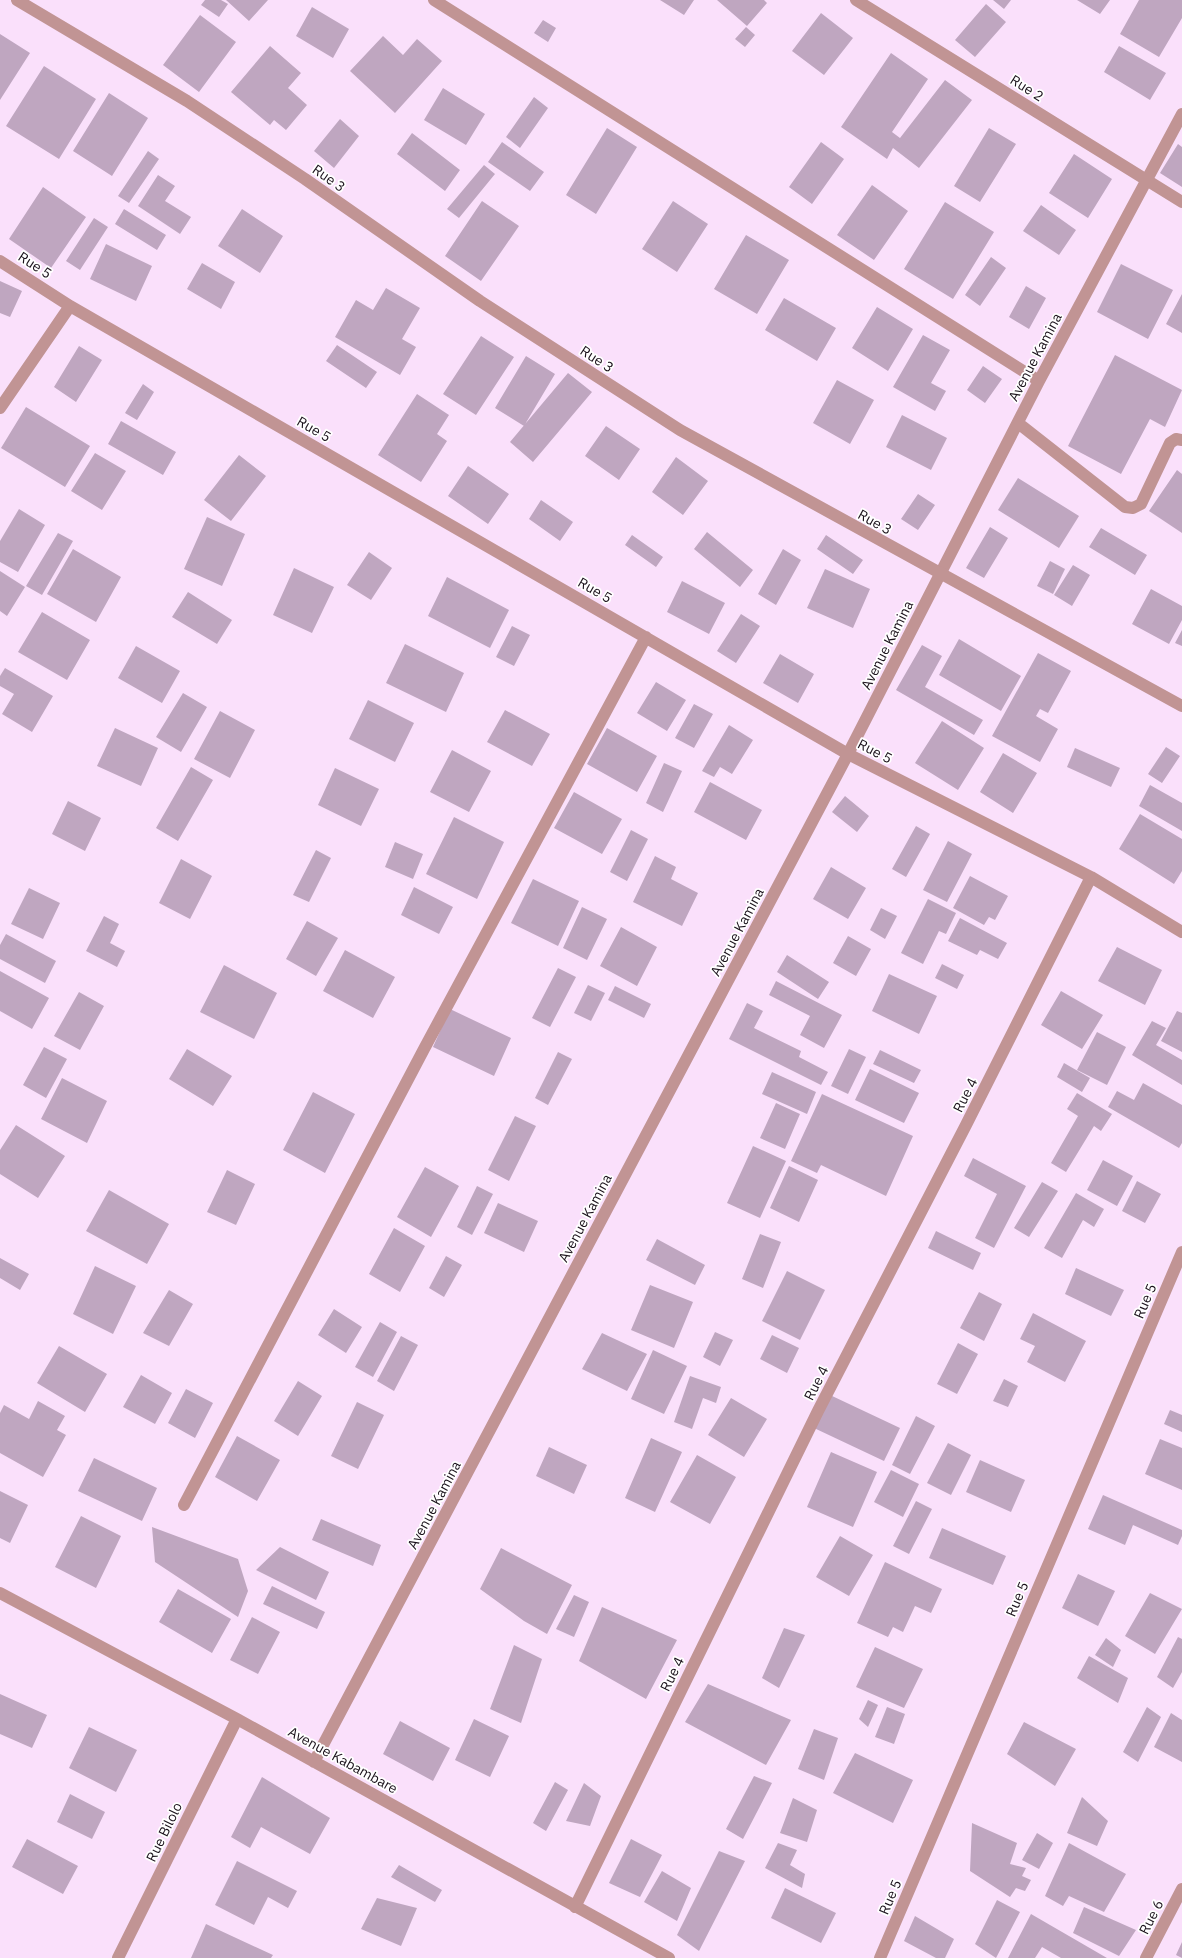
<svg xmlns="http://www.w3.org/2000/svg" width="1182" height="1958" viewBox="0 0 1182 1958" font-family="'IBM Plex Sans',sans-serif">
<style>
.building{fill:#bfa6c0}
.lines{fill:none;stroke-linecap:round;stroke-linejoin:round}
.minor{stroke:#c19494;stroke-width:12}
.tertiary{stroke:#c19494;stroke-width:12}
.labels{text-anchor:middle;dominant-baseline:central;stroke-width:3.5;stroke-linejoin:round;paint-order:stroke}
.street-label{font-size:14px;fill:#1a111b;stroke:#fff}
</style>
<rect width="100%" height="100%" fill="#fae0fb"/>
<path class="building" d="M205,0H221L228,4L219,17L201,5Z
M226,0H268L249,21Z
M660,0H694L684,15Z
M717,0H764L767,3L747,26Z
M993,0H1011L1004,9Z
M1077,0H1110L1100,14Z
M1139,0H1182V18L1159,57L1120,34Z
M986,4L1006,22L975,57L955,40Z
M312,7L349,29L333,58L296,36Z
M821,13L853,38L824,75L792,51Z
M200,15L236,42L199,92L163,65Z
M543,20L556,28L548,42L534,33Z
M746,27L755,35L745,47L735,39Z
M0,34L30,53L0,100Z
M383,36L403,55L417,39L442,61L395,113L350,71Z
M270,46L301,73L288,88L307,105L286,130L274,120L270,125L231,92Z
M1119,46L1166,73L1150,100L1104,72Z
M891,53L928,79L892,132L900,138L945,80L972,100L919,168L893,148L887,159L841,127Z
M44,66L96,99L59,159L6,126Z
M443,88L485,114L466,145L424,120Z
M109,93L148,118L112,176L73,151Z
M534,97L548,108L520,148L506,137Z
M340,119L359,136L334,168L314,151Z
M607,128L637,147L596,214L566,195Z
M989,128L1016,144L980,202L954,186Z
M412,133L460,170L445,191L397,154Z
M502,142L544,172L530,191L488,162Z
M821,142L844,159L812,204L789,187Z
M1178,144L1182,147V187L1160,173Z
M148,151L159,159L129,203L118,196Z
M1074,154L1112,179L1088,218L1049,193Z
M484,165L495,174L459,218L447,209Z
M158,175L175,186L165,201L191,217L180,234L138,206Z
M872,185L908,211L874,260L837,235Z
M43,187L86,217L51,268L9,239Z
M482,201L519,226L481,281L445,256Z
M673,201L708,224L677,272L642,249Z
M945,202L994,232L953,299L904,269Z
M1041,205L1076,230L1059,255L1023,231Z
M124,209L166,235L157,250L115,224Z
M242,209L283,236L260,273L218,246Z
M94,218L108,227L80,270L66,261Z
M746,235L789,260L757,314L714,289Z
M106,244L152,266L136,301L90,279Z
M991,257L1006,268L980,306L965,295Z
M202,263L235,282L221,309L187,289Z
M1121,264L1173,290L1148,339L1097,312Z
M0,281L22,291L10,317L0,313Z
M1026,286L1046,298L1029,329L1009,317Z
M386,288L420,308L402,339L416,347L400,375L335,337L356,300L373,310Z
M1182,294V333L1166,324Z
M784,298L836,328L817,361L765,330Z
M877,307L913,329L888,371L852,348Z
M923,335L950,350L931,383L946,391L935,411L893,387Z
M481,336L514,357L476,415L443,394Z
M337,345L377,372L366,388L326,361Z
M79,346L102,360L76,402L54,387Z
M1115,355L1182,390L1165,427L1150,419L1121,474L1068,446Z
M526,356L555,374L524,426L495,408Z
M983,366L1002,379L985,403L967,390Z
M568,373L592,392L533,462L510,442Z
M837,380L874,400L850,444L813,423Z
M143,384L154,392L137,420L125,413Z
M417,394L449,415L437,434L447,441L421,482L378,455Z
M26,407L90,446L65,487L1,448Z
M902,415L947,438L931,470L886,447Z
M121,421L176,452L163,475L108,444Z
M606,426L640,449L619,480L585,456Z
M95,453L126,471L102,510L71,491Z
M239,455L266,476L231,521L204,500Z
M676,457L708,481L683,515L652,492Z
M468,466L509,494L488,524L448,496Z
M1177,470L1182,474V533L1149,511Z
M1018,478L1079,516L1059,548L998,510Z
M918,494L935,505L918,530L901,519Z
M541,500L573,522L560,541L529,519Z
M19,509L45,525L18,572L0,562V541Z
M207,517L245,534L222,586L184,569Z
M990,527L1008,538L984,578L966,568Z
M1101,528L1147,555L1135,575L1089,547Z
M707,532L753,570L740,587L694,549Z
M58,533L73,541L42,595L26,586Z
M632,535L663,557L656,567L625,545Z
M826,535L863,560L853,574L817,549Z
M73,549L121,577L96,622L47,594Z
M783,549L801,560L776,605L758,594Z
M369,552L392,568L371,600L347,585Z
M1050,561L1065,569L1053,594L1037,586Z
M1073,565L1090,575L1072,606L1054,595Z
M294,568L334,587L312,633L273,615Z
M825,569L870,589L853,628L807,608Z
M0,571L25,587L7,616L0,611Z
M447,577L509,610L490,648L428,616Z
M682,581L725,603L709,634L667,612Z
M1151,589L1182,606V620L1169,644L1132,624Z
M188,592L232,620L217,644L172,617Z
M42,612L90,640L67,680L18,652Z
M741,614L760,626L736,663L717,651Z
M512,626L530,635L514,666L496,657Z
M1182,630V646L1175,643Z
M959,639L1021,676L1001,711L939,675Z
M405,644L464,673L446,712L386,683Z
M922,645L942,656L925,687L983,720L974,735L896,690Z
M136,646L180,671L162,703L118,678Z
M1038,653L1071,671L1048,713L1040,709L1036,716L1058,729L1040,762L992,736Z
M780,654L814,674L798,703L763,683Z
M5,668L53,696L32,732L2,714L14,694L0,686V676Z
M656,682L686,700L667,731L637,713Z
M183,693L207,707L181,752L156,737Z
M368,700L414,723L395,762L349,739Z
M694,704L713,714L694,748L675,738Z
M505,710L550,734L532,766L487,742Z
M220,711L255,730L230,778L194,759Z
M942,721L984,748L958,790L915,763Z
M729,725L753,740L732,774L720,767L714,777L702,771Z
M115,728L158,748L141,786L97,766Z
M607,728L657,756L637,792L587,764Z
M1166,747L1180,756L1162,783L1148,774Z
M1075,748L1120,768L1111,787L1067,767Z
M452,750L491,771L469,812L430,792Z
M1003,753L1037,773L1013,813L980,792Z
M664,763L682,771L663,812L646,803Z
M191,767L213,780L178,841L156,828Z
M335,768L379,789L361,826L318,805Z
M710,782L762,810L746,840L694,812Z
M1150,785L1182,803V831L1139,806Z
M574,792L622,819L602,854L554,828Z
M845,796L869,816L857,832L832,812Z
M68,801L101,818L85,851L52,834Z
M1140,814L1182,839V871L1174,884L1119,849Z
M454,817L504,842L477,899L426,874Z
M916,826L930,834L906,877L892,869Z
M631,830L648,839L627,881L610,872Z
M948,841L972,854L947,902L923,890Z
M395,842L423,854L413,879L385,867Z
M316,850L331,858L309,902L293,895Z
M655,856L676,867L671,879L698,893L682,926L633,902Z
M181,859L212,876L190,919L159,903Z
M831,867L866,888L848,919L813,899Z
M970,876L1008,896L995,920L989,917L984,925L953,908Z
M533,879L579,901L558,946L511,923Z
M414,887L453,907L439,934L401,915Z
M29,888L60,903L43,939L11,924Z
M928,899L956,913L946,934L939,931L923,964L901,953Z
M582,907L607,919L587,960L563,948Z
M881,908L897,916L885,939L870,930Z
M104,916L119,924L110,943L125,951L117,967L86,951Z
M960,918L1007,943L998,959L980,950L977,955L948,941Z
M307,921L338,938L316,976L286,959Z
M621,927L657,947L637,986L600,966Z
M6,934L56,961L45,983L0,959V945Z
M848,936L871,949L856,976L833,963Z
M1117,947L1162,970L1145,1005L1098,981Z
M345,950L395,977L373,1018L323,991Z
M787,955L829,982L818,999L777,972Z
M942,964L964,975L957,989L935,978Z
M224,965L277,993L254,1039L200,1012Z
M558,968L576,977L550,1027L532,1018Z
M0,971L49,998L32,1029L0,1011Z
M889,974L937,996L919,1034L872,1011Z
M776,981L842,1015L824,1048L800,1035L810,1016L769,995Z
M588,985L605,993L591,1021L574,1013Z
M615,986L651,1004L644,1018L608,1000Z
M1061,991L1103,1015L1082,1049L1041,1025Z
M79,992L104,1006L80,1050L54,1036Z
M747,1003L763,1011L754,1028L801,1051L799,1057L828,1072L821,1085L729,1039Z
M450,1009L511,1038L494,1076L433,1047Z
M1177,1011L1182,1013V1052L1161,1041Z
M1152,1021L1166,1028L1156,1045L1182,1060V1085L1132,1055Z
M1097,1032L1126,1047L1107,1085L1077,1070Z
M44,1047L67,1059L46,1098L23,1085Z
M187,1049L232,1076L213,1106L169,1079Z
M849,1049L866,1057L848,1094L831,1086Z
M880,1050L921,1070L914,1083L873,1064Z
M558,1052L572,1059L548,1105L535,1098Z
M1064,1063L1090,1078L1082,1092L1057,1077Z
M870,1069L919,1093L904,1123L855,1100Z
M772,1072L816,1092L807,1114L762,1094Z
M62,1078L107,1101L87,1143L41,1119Z
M1143,1083L1182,1105V1143L1179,1148L1108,1107L1117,1091L1134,1100Z
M313,1092L355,1114L325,1173L283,1150Z
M1077,1093L1112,1114L1101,1131L1094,1126L1066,1172L1051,1163L1078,1116L1067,1109Z
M822,1094L913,1136L886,1196L821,1165L817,1173L791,1161Z
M776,1103L800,1114L785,1149L760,1138Z
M515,1116L536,1126L509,1181L488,1170Z
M16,1125L65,1156L38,1198L0,1174V1150Z
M753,1146L786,1161L760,1218L727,1203Z
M973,1158L1026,1186L994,1248L975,1238L997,1194L964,1176Z
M1103,1160L1133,1176L1117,1206L1087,1190Z
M789,1166L818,1180L799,1222L770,1208Z
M425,1167L459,1186L431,1237L397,1217Z
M227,1170L255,1184L236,1225L207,1212Z
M1137,1181L1161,1194L1145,1223L1122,1211Z
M1042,1182L1058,1191L1029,1237L1014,1228Z
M477,1186L493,1194L472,1235L457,1227Z
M109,1190L169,1224L147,1264L86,1231Z
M1076,1193L1104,1209L1094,1227L1083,1220L1062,1258L1044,1248Z
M498,1203L538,1221L524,1252L484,1233Z
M394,1228L425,1246L400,1292L369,1274Z
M936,1231L981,1253L973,1270L928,1248Z
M760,1234L781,1242L763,1288L742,1279Z
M657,1239L705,1265L695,1285L646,1260Z
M446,1256L462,1265L444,1297L429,1288Z
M0,1258L29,1274L20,1290L0,1278Z
M95,1266L136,1286L113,1334L73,1314Z
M1076,1268L1124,1290L1111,1316L1065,1294Z
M787,1271L825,1290L800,1340L762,1321Z
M650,1285L693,1302L674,1348L631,1330Z
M169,1290L193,1304L169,1346L143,1333Z
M979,1292L1002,1304L984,1341L960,1328Z
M334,1309L362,1327L346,1353L318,1335Z
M1033,1313L1086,1341L1065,1382L1027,1362L1035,1346L1020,1339Z
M380,1322L397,1332L373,1377L355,1367Z
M715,1332L733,1340L720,1366L703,1357Z
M602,1333L647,1354L627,1391L582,1369Z
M772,1335L799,1348L787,1373L760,1359Z
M401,1336L418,1345L394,1391L377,1381Z
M958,1343L978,1354L957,1394L937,1384Z
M59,1346L107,1374L85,1412L37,1383Z
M653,1350L687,1366L664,1414L631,1399Z
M141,1375L172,1393L155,1424L123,1407Z
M690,1376L721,1387L716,1403L703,1398L692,1429L674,1422Z
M1004,1379L1018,1386L1008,1407L993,1401Z
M298,1381L322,1396L298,1436L274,1421Z
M186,1389L213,1403L195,1438L168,1423Z
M830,1395L900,1428L884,1461L814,1428Z
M731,1398L767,1419L744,1457L708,1435Z
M38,1401L65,1416L57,1430L66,1435L43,1477L0,1453V1413L4,1405L29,1419Z
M357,1402L384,1415L358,1469L331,1456Z
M1170,1410L1182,1415V1432L1164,1424Z
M916,1416L935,1426L910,1474L892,1465Z
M237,1436L280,1460L257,1501L215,1477Z
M651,1438L682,1452L655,1512L625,1498Z
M1160,1439L1182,1448V1490L1145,1474Z
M948,1443L971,1455L951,1495L927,1483Z
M549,1447L587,1465L574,1494L536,1476Z
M831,1452L877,1472L853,1527L807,1507Z
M697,1455L736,1477L710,1524L670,1502Z
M94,1458L157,1488L142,1521L78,1491Z
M980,1460L1025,1480L1011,1512L966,1492Z
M891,1470L919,1484L903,1517L874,1502Z
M0,1491L28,1505L10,1543L0,1538Z
M1103,1495L1182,1530V1536L1178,1545L1133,1525L1125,1545L1088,1529Z
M916,1501L932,1509L909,1554L893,1546Z
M81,1516L121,1536L96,1588L55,1567Z
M321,1519L381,1545L373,1566L312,1540Z
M152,1527L238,1559L248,1591L238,1617L155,1562Z
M942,1528L1006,1556L993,1585L929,1558Z
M840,1536L873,1555L849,1596L816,1577Z
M280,1547L329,1572L316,1600L256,1570Z
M501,1548L572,1585L547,1634L524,1621L480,1589Z
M885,1562L942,1589L931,1613L915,1606L903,1632L893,1627L888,1637L857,1623Z
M1078,1574L1115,1591L1098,1626L1062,1608Z
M272,1586L325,1612L317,1629L263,1604Z
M178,1589L231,1619L212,1653L159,1622Z
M1150,1593L1182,1609L1155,1654L1125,1636Z
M574,1595L589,1602L574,1637L556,1629Z
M602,1607L677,1640L646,1699L579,1661Z
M252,1617L280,1632L258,1674L230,1660Z
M784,1628L805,1635L779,1688L762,1678Z
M1178,1637L1182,1639V1672L1173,1688L1157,1677Z
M1106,1638L1121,1650L1113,1667L1095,1655Z
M514,1645L542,1659L521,1723L490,1709Z
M875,1647L923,1669L904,1708L856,1687Z
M1089,1656L1128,1678L1118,1703L1077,1678Z
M708,1684L791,1720L766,1765L685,1722Z
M0,1694L47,1715L32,1748L0,1734Z
M868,1700L878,1705L868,1727L859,1719Z
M887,1707L905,1714L894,1744L875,1737Z
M1147,1707L1161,1717L1138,1762L1123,1752Z
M1171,1713L1182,1720V1762L1154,1747Z
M474,1719L509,1736L490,1777L455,1760Z
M400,1721L450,1748L433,1781L383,1754Z
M1024,1722L1076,1749L1055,1786L1007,1754Z
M89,1727L137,1750L116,1792L69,1768Z
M814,1729L838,1738L824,1780L798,1769Z
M855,1753L913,1780L893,1823L833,1793Z
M754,1776L772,1783L743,1839L726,1829Z
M262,1777L330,1818L310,1854L261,1827L250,1848L231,1837Z
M555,1782L568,1790L546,1831L533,1823Z
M584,1783L601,1796L590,1826L566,1821Z
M70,1794L105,1812L92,1839L57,1822Z
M1082,1797L1108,1821L1097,1846L1067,1833Z
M793,1798L817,1810L807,1842L780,1833Z
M972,1823L1017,1843L1010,1864L1026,1868L1022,1876L1031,1880L1025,1891L1016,1888L1010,1897L970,1871Z
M1037,1833L1053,1843L1039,1869L1022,1860Z
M27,1839L78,1866L63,1894L12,1867Z
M631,1839L662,1855L640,1897L609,1883Z
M778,1843L797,1850L790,1865L805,1874L802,1888L765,1868Z
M1069,1843L1126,1874L1104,1912L1069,1896L1063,1906L1045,1896Z
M719,1851L745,1861L699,1951L677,1935Z
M237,1861L297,1891L288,1908L268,1897L254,1925L215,1905Z
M399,1865L442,1890L435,1902L391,1877Z
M662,1871L691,1888L677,1921L644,1902Z
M785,1888L836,1913L821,1943L771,1918Z
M377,1898L417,1908L401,1946L361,1929Z
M997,1900L1020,1912L996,1958L975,1944Z
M1084,1907L1136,1930L1119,1956L1073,1933Z
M1031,1914L1107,1958H1061L1042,1947L1035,1958H1008Z
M915,1916L954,1939L945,1958H936L904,1941Z
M206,1924L273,1955L271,1958H191Z
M1182,1942V1958L1176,1955Z"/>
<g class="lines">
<path class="minor" d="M434,0L1039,381
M856,0L1182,202
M0,261L70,306L848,754L1091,877L1182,932
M0,408L70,306
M1018,423L1125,507L1133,508L1141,504L1170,443L1176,439L1182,440
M184,1505L424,1049L646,637
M0,1593L237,1719L669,1958
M314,1762L848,754L1039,381L1182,114
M575,1907L818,1411L966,1125L1091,877
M118,1958L237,1719
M880,1958L1182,1252
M1146,1958L1182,1889"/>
<path class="tertiary" d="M17,0L187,101L305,179L480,301L680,430L1182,706"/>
</g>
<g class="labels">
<g class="street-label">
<text transform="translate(1027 88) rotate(32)">Rue 2</text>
<text transform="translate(329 178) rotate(35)">Rue 3</text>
<text transform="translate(35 265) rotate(33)">Rue 5</text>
<text transform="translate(1035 357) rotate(-62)">Avenue Kamina</text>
<text transform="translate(597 359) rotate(33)">Rue 3</text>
<text transform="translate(314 429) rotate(30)">Rue 5</text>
<text transform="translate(875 522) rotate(29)">Rue 3</text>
<text transform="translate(595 590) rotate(30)">Rue 5</text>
<text transform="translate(887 645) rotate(-63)">Avenue Kamina</text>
<text transform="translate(875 751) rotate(27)">Rue 5</text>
<text transform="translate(737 932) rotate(-62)">Avenue Kamina</text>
<text transform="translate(965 1095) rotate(-63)">Rue 4</text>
<text transform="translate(585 1218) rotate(-62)">Avenue Kamina</text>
<text transform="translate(1145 1301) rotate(-67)">Rue 5</text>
<text transform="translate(816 1383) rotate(-63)">Rue 4</text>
<text transform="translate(434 1505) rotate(-62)">Avenue Kamina</text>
<text transform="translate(1017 1599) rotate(-67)">Rue 5</text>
<text transform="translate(672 1674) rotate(-64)">Rue 4</text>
<text transform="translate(343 1760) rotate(29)">Avenue Kabambare</text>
<text transform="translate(164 1832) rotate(-64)">Rue Bilolo</text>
<text transform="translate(890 1897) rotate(-67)">Rue 5</text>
<text transform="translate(1151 1917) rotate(-63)">Rue 6</text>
</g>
</g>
</svg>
